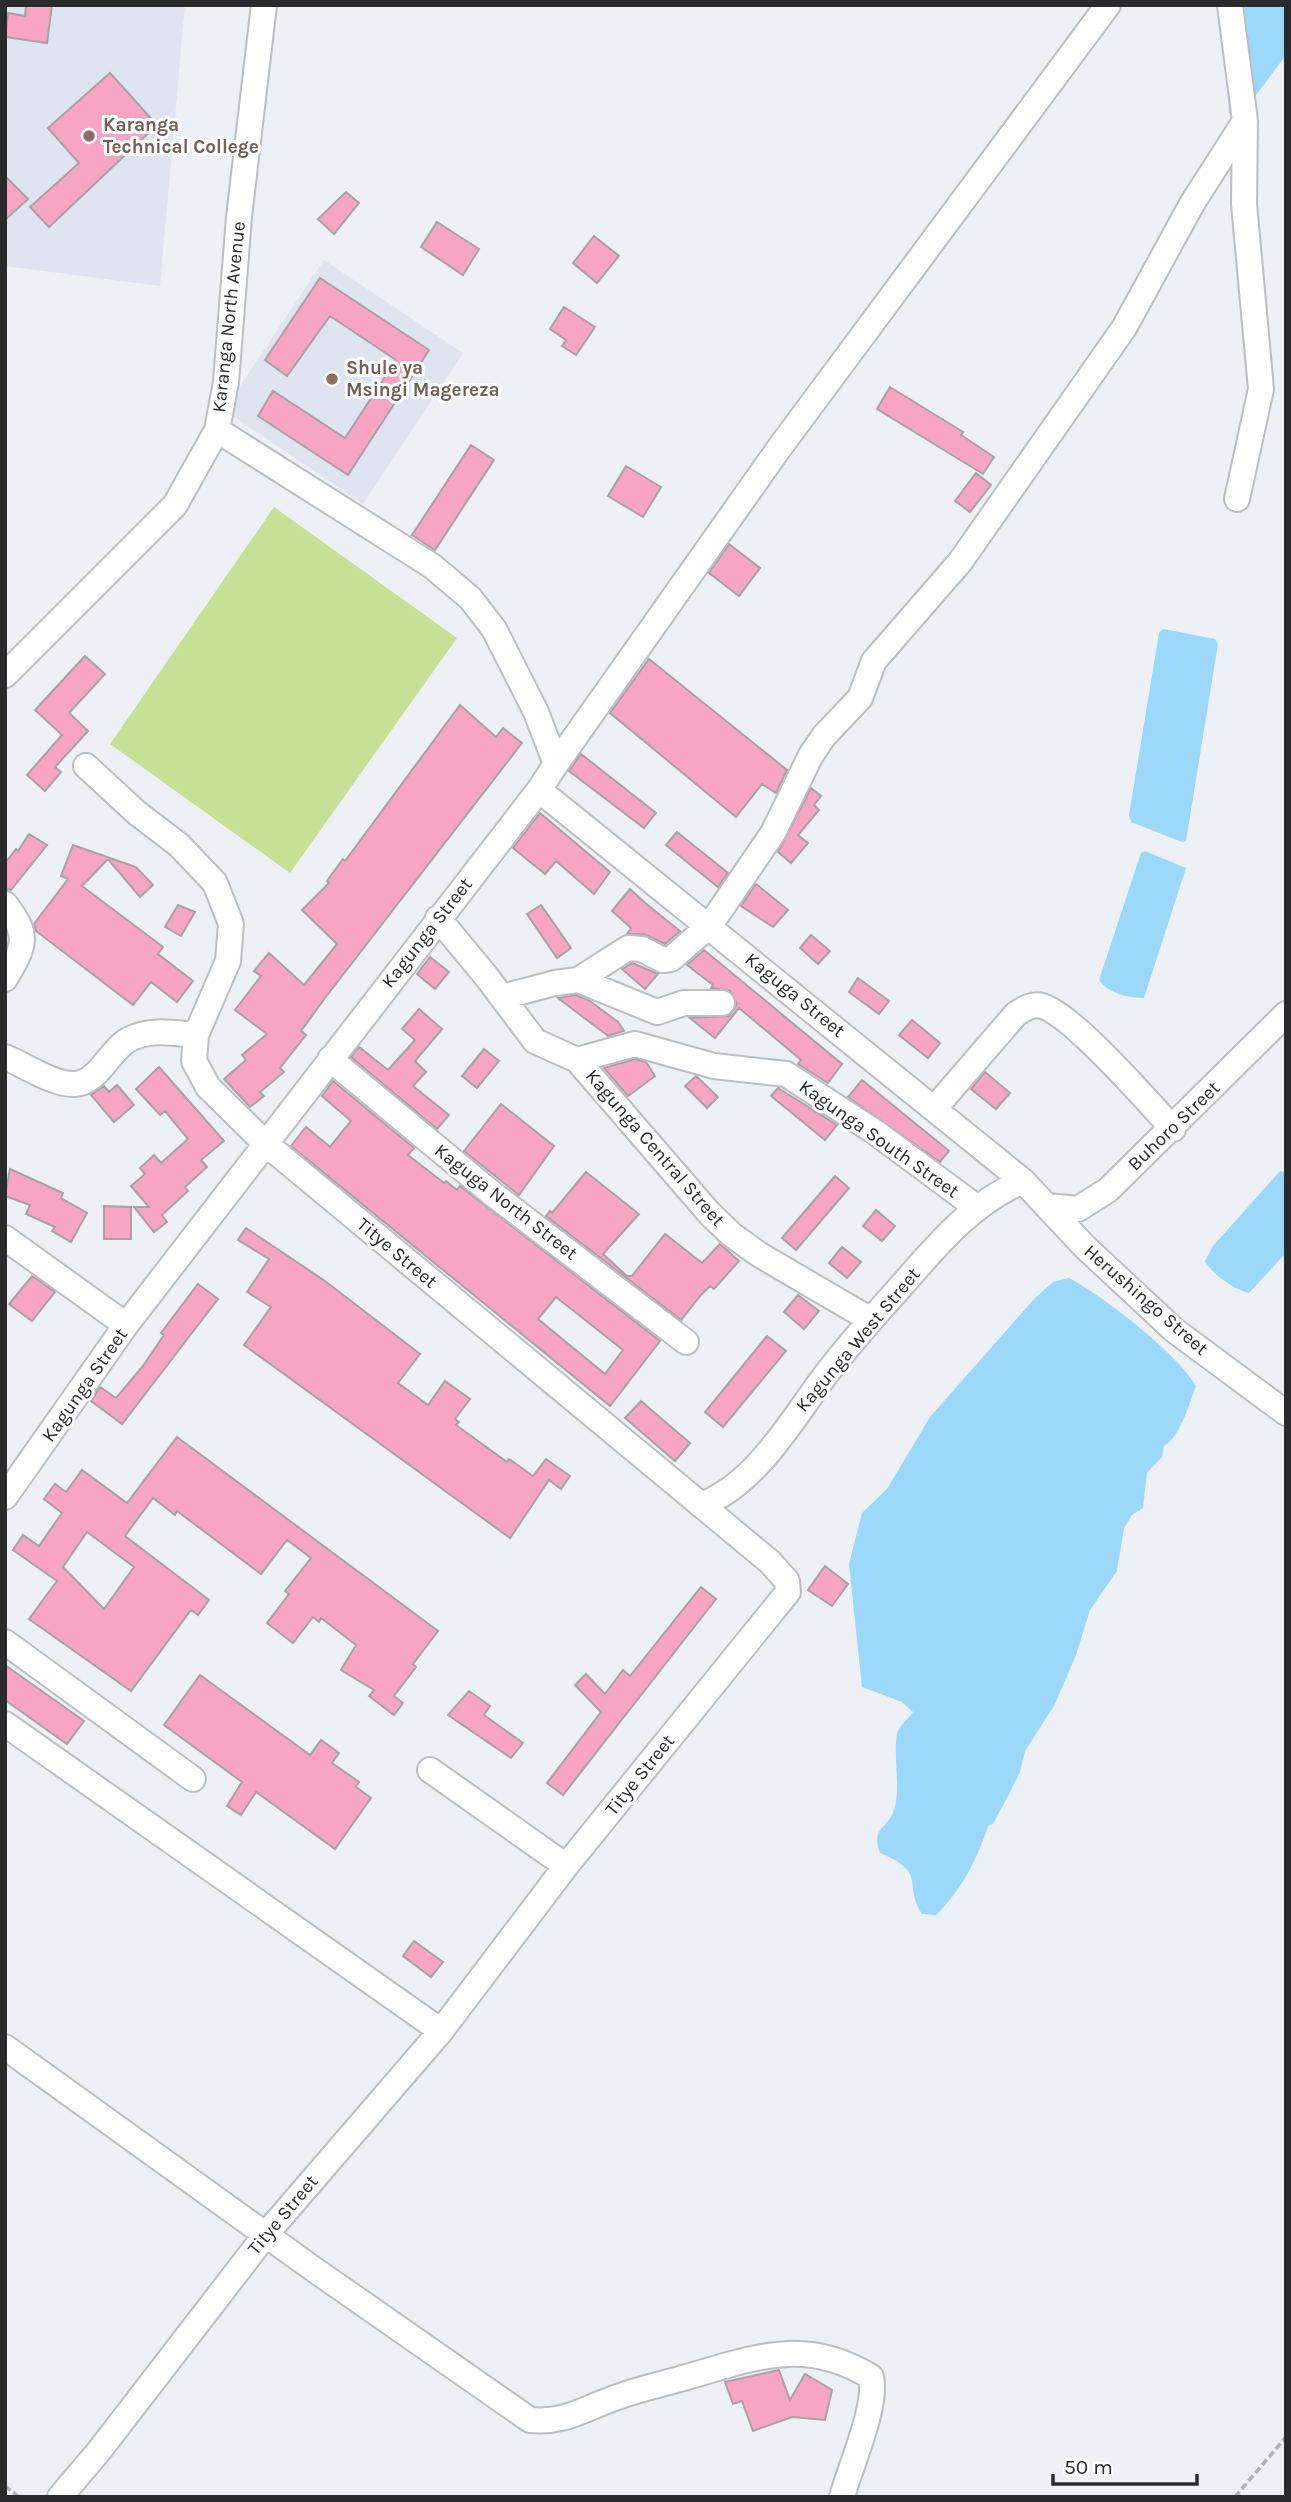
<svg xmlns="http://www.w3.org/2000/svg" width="1291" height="2502" viewBox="0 0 1291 2502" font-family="Karla,sans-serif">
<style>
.built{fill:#dee5f1}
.green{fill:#c6e196}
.water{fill:#9bd8f9}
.building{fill:#f7a5c2;stroke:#a8a2a4;stroke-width:2;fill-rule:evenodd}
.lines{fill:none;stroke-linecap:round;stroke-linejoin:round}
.minor-casing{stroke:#bbbec3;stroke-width:28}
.path{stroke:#afb2b6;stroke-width:3.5;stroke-dasharray:7 3.5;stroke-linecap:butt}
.minor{stroke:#fff;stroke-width:24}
.education-dot{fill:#8d6e63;stroke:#fdfeff;stroke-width:2.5}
.labels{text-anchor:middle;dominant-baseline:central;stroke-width:6;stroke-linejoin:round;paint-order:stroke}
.education-label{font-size:19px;font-weight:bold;fill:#785e54;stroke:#fdfeff;text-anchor:start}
.street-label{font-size:19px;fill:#292a2c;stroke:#fdfeff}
</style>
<rect width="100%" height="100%" fill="#edf1f6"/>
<path class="built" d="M5,5H185L160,286L5,266Z
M324,260L463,353L363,504L224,410Z"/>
<path class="green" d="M274,507L457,638L290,873L110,744Z"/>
<path class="water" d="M1220,5H1286V55L1241,115L1236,118L1229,113Z
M1163,629L1215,639L1218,644L1186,841L1182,842L1131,822L1129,815L1159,633Z
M1145,851L1186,868L1144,998C1129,998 1108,993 1099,980L1141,853Z
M1280,1171L1286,1172V1253L1249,1293C1233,1289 1213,1275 1205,1261L1213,1246Z
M1069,1278C1103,1296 1177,1353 1196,1386C1189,1403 1181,1436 1164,1446L1162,1457L1147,1473L1143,1508L1132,1515L1124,1528L1117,1571L1090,1610L1076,1655L1054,1706L1025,1751L1020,1772L1007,1798L993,1824L988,1826C978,1858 961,1891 936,1915L922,1914C902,1882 929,1874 880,1853C871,1827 887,1830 894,1810C901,1791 893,1756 897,1734C898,1727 908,1719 913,1712L902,1702L862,1687L849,1564L862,1513L887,1489L930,1417L1035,1298L1053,1282Z"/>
<path class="building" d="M26,5H52L47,43L5,37L8,13L25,16Z
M110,73L157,125L49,227L30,207L79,163L48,128Z
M5,176L28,199L5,220Z
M346,192L359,203L334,234L318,219Z
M437,222L479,249L463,275L421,247Z
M594,236L619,256L597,283L573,263Z
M320,278L429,350L348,475L258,416L273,391L345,438L396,360L330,316L287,376L265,360Z
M564,307L595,327L576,355L562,346L566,340L550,329Z
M890,387L963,432L961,435L994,457L983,474L877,409Z
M471,445L494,460L435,550L412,535Z
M626,466L661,487L643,517L608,496Z
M976,473L991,485L970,512L955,501Z
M729,544L760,568L739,596L709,573Z
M85,656L105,674L69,713L88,731L55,767L61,772L45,791L27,775L62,735L35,710Z
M649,659L787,770L776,793L762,784L736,817L610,713Z
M460,705L496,737L503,728L522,743L325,998L301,1031L306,1035L280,1068L284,1072L260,1092L264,1096L250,1107L224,1079L246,1060L242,1055L267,1034L235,1010L261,976L254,971L269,953L304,985L337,944L302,910L329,883L327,881L343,859L345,861Z
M581,754L656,813L644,828L569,771Z
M811,788L821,796L814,805L819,810L798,835L808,843L791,863L778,852Z
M540,813L610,872L594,894L556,861L545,874L513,848Z
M677,832L728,873L718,887L666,845Z
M29,834L47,845L11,890L5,889V863L16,849L18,851Z
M73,845L136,867L153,885L140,897L108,859L82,886L163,947L158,954L193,981L177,1002L151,982L133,1005L36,931L34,924L68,879L61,876Z
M756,884L788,910L773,927L741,906Z
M630,889L644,902L680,931L665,944L644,934H627L631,928L612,911Z
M178,905L195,912L181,936L165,927Z
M541,905L571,948L557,958L527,914Z
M811,935L830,951L818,964L800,948Z
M704,950L842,1064L828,1083L798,1064L801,1060L739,1008L715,1038L690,1018L729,1016L737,1004L730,991L711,988L713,985L687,965Z
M430,957L449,972L435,989L417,974Z
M632,963L658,974L645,989L622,969Z
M858,978L889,1001L879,1014L849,992Z
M576,995L590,1001L618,1022L624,1031L608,1036L558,998Z
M419,1009L442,1029L415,1061L426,1072L413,1086L449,1115L437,1129L351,1057L359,1047L388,1070L415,1040L402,1029Z
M912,1020L940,1043L928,1058L899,1035Z
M484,1049L499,1061L477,1088L462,1076Z
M635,1059L646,1062L655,1076L628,1096L604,1068Z
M159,1067L224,1141L201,1160L207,1167L185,1187L188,1191L162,1215L167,1222L154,1232L134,1207H149L131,1186L145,1174L140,1168L154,1155L161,1163L188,1139L165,1111L160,1115L136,1089Z
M985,1072L1010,1093L996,1109L971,1089Z
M696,1076L718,1097L707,1108L685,1086Z
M862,1080L949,1151L940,1162L848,1097Z
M333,1081L414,1148L408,1155L444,1183L446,1181L457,1190L460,1186L660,1341L610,1406L291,1146L306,1127L330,1147L351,1121L322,1096ZM556,1297L623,1350L605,1374L538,1319Z
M117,1085L134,1105L114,1122L91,1095L104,1086L109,1092Z
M778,1088L837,1125L825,1140L771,1096Z
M501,1104L554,1146L519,1195L464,1151Z
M10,1169L63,1193L61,1198L87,1213L71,1242L52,1231L55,1227L26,1214L30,1205L5,1196Z
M586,1172L639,1214L603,1254L627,1276H632L665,1234L702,1263L720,1244L739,1261L714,1289L710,1286L701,1295L681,1320L546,1216L550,1211L552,1213Z
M835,1176L849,1188L796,1250L782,1238Z
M104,1206L131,1207V1239H104Z
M876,1210L895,1226L882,1241L863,1226Z
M246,1228L325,1281L420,1354L398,1383L428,1405L445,1381L470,1399L455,1419L459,1422L456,1425L507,1462L509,1459L533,1476L546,1459L570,1476L561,1489L549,1480L510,1538L244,1345L271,1307L247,1292L269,1259L238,1240Z
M842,1247L861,1262L847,1278L829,1263Z
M32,1276L55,1292L32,1321L9,1304Z
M198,1284L218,1299L122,1424L91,1401L100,1387L116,1398L143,1366L164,1335L161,1333Z
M798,1295L819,1311L804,1329L784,1312Z
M767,1336L786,1351L723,1427L705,1412Z
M641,1401L690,1443L675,1461L625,1418Z
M177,1437L438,1631L413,1664L416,1667L394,1696L403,1703L394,1715L369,1696L374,1690L341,1670L356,1645L321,1618L319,1622L313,1617L293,1643L267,1623L289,1594L285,1591L311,1558L287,1540L261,1574L177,1511L175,1515L153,1498L125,1536L209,1600L198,1615L191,1610L131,1691L29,1619L57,1581L13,1550L23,1535L39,1546L62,1513L44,1499L55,1484L66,1492L82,1470L127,1503ZM87,1532L134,1567L104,1609L63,1567Z
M825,1566L848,1584L832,1606L808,1590Z
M701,1587L716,1599L563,1795L547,1783L601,1712L575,1685L586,1674L605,1694L623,1670L630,1676Z
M5,1665L84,1721L67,1744L5,1700Z
M200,1675L310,1755L321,1740L339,1753L332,1763L359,1782L356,1787L371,1798L335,1849L256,1792L241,1815L227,1806L242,1782L164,1725Z
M469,1691L490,1706L484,1715L523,1743L511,1758L448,1715Z
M414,1941L443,1962L431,1977L403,1956Z
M779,2370L790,2400L805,2374L832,2390L825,2420L792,2417L753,2431L742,2401L733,2404L725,2382Z"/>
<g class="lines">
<defs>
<path id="minor" d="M1230,5L1245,121L1244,204L1261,389L1237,499
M5,675L175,505L217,430L226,382L239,217L264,5
M556,764L780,447L1108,5
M539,790L1023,1181L1085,1247L1174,1330L1286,1413
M5,904C30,936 25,945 5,979
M438,918L486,976L535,1041L577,1060L710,1214L732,1235L760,1255L871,1320
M578,980L628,948L642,949L663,960L671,959L710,925L773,833L811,755L824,736L860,698L874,661L960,562L1124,328L1193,202L1245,121
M502,997L555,983L578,980L657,1012L684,1003H722
M5,1057C25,1065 53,1085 75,1084C98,1083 110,1050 128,1040C150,1028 173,1033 196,1035
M330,1059L494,1195L686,1342
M577,1060L635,1044L714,1066L786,1074L875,1132L976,1207
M934,1109L1016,1014C1024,1009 1032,1003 1042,1006C1072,1014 1149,1103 1173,1129
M1047,1206L1078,1209L1108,1190L1286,1014
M5,1238L126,1325
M5,1497L126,1325L539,790L556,764L536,712L494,629L470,598L432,566L217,430
M701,1505C754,1485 789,1425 821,1381C846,1347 875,1315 903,1284C939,1243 972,1203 1023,1181
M5,1642L193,1779
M5,1724L441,2031
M430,1770L566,1866
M5,2047L312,2268L530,2420C565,2423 581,2410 612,2399C637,2389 664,2384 690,2376C756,2357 806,2337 871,2377C878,2405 850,2467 842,2497
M60,2497L99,2451L267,2233L441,2031L566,1866L788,1592L787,1581L770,1562L266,1144L208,1087L194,1061L196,1035L228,961L231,924L215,883L179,845L137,813L86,766"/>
</defs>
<use href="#minor" class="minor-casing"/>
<path class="path" d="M5,2486L19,2497
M1235,2497L1286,2437"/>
<use href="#minor" class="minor"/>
</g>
<g class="education-dot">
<circle cx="89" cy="136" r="7"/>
<circle cx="332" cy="379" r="7"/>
</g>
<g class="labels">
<g class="education-label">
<text x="103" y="125">Karanga<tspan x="103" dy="22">Technical College</tspan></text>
<text x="346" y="368">Shule ya<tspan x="346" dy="22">Msingi Magereza</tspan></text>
</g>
<g class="street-label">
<text transform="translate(229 317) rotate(-84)">Karanga North Avenue</text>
<text transform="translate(427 933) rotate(-52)">Kagunga Street</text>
<text transform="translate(795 995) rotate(39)">Kaguga Street</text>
<text transform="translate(1174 1126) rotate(-44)">Buhoro Street</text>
<text transform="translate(879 1139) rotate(35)">Kagunga South Street</text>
<text transform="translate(655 1148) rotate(49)">Kagunga Central Street</text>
<text transform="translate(506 1202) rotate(38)">Kaguga North Street</text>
<text transform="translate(397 1253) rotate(40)">Titye Street</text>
<text transform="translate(1146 1300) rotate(41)">Herushingo Street</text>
<text transform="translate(858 1340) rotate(-50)">Kagunga West Street</text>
<text transform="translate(85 1385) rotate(-55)">Kagunga Street</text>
<text transform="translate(640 1775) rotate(-51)">Titye Street</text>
<text transform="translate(283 2215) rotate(-50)">Titye Street</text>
</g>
</g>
<rect width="1291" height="2502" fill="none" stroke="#292a2c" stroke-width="14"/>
<path d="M1053 2474v10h144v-10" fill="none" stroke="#292a2c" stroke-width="3.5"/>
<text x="1064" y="2474" font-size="21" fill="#292a2c" stroke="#fdfeff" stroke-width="5" paint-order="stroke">50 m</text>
</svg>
